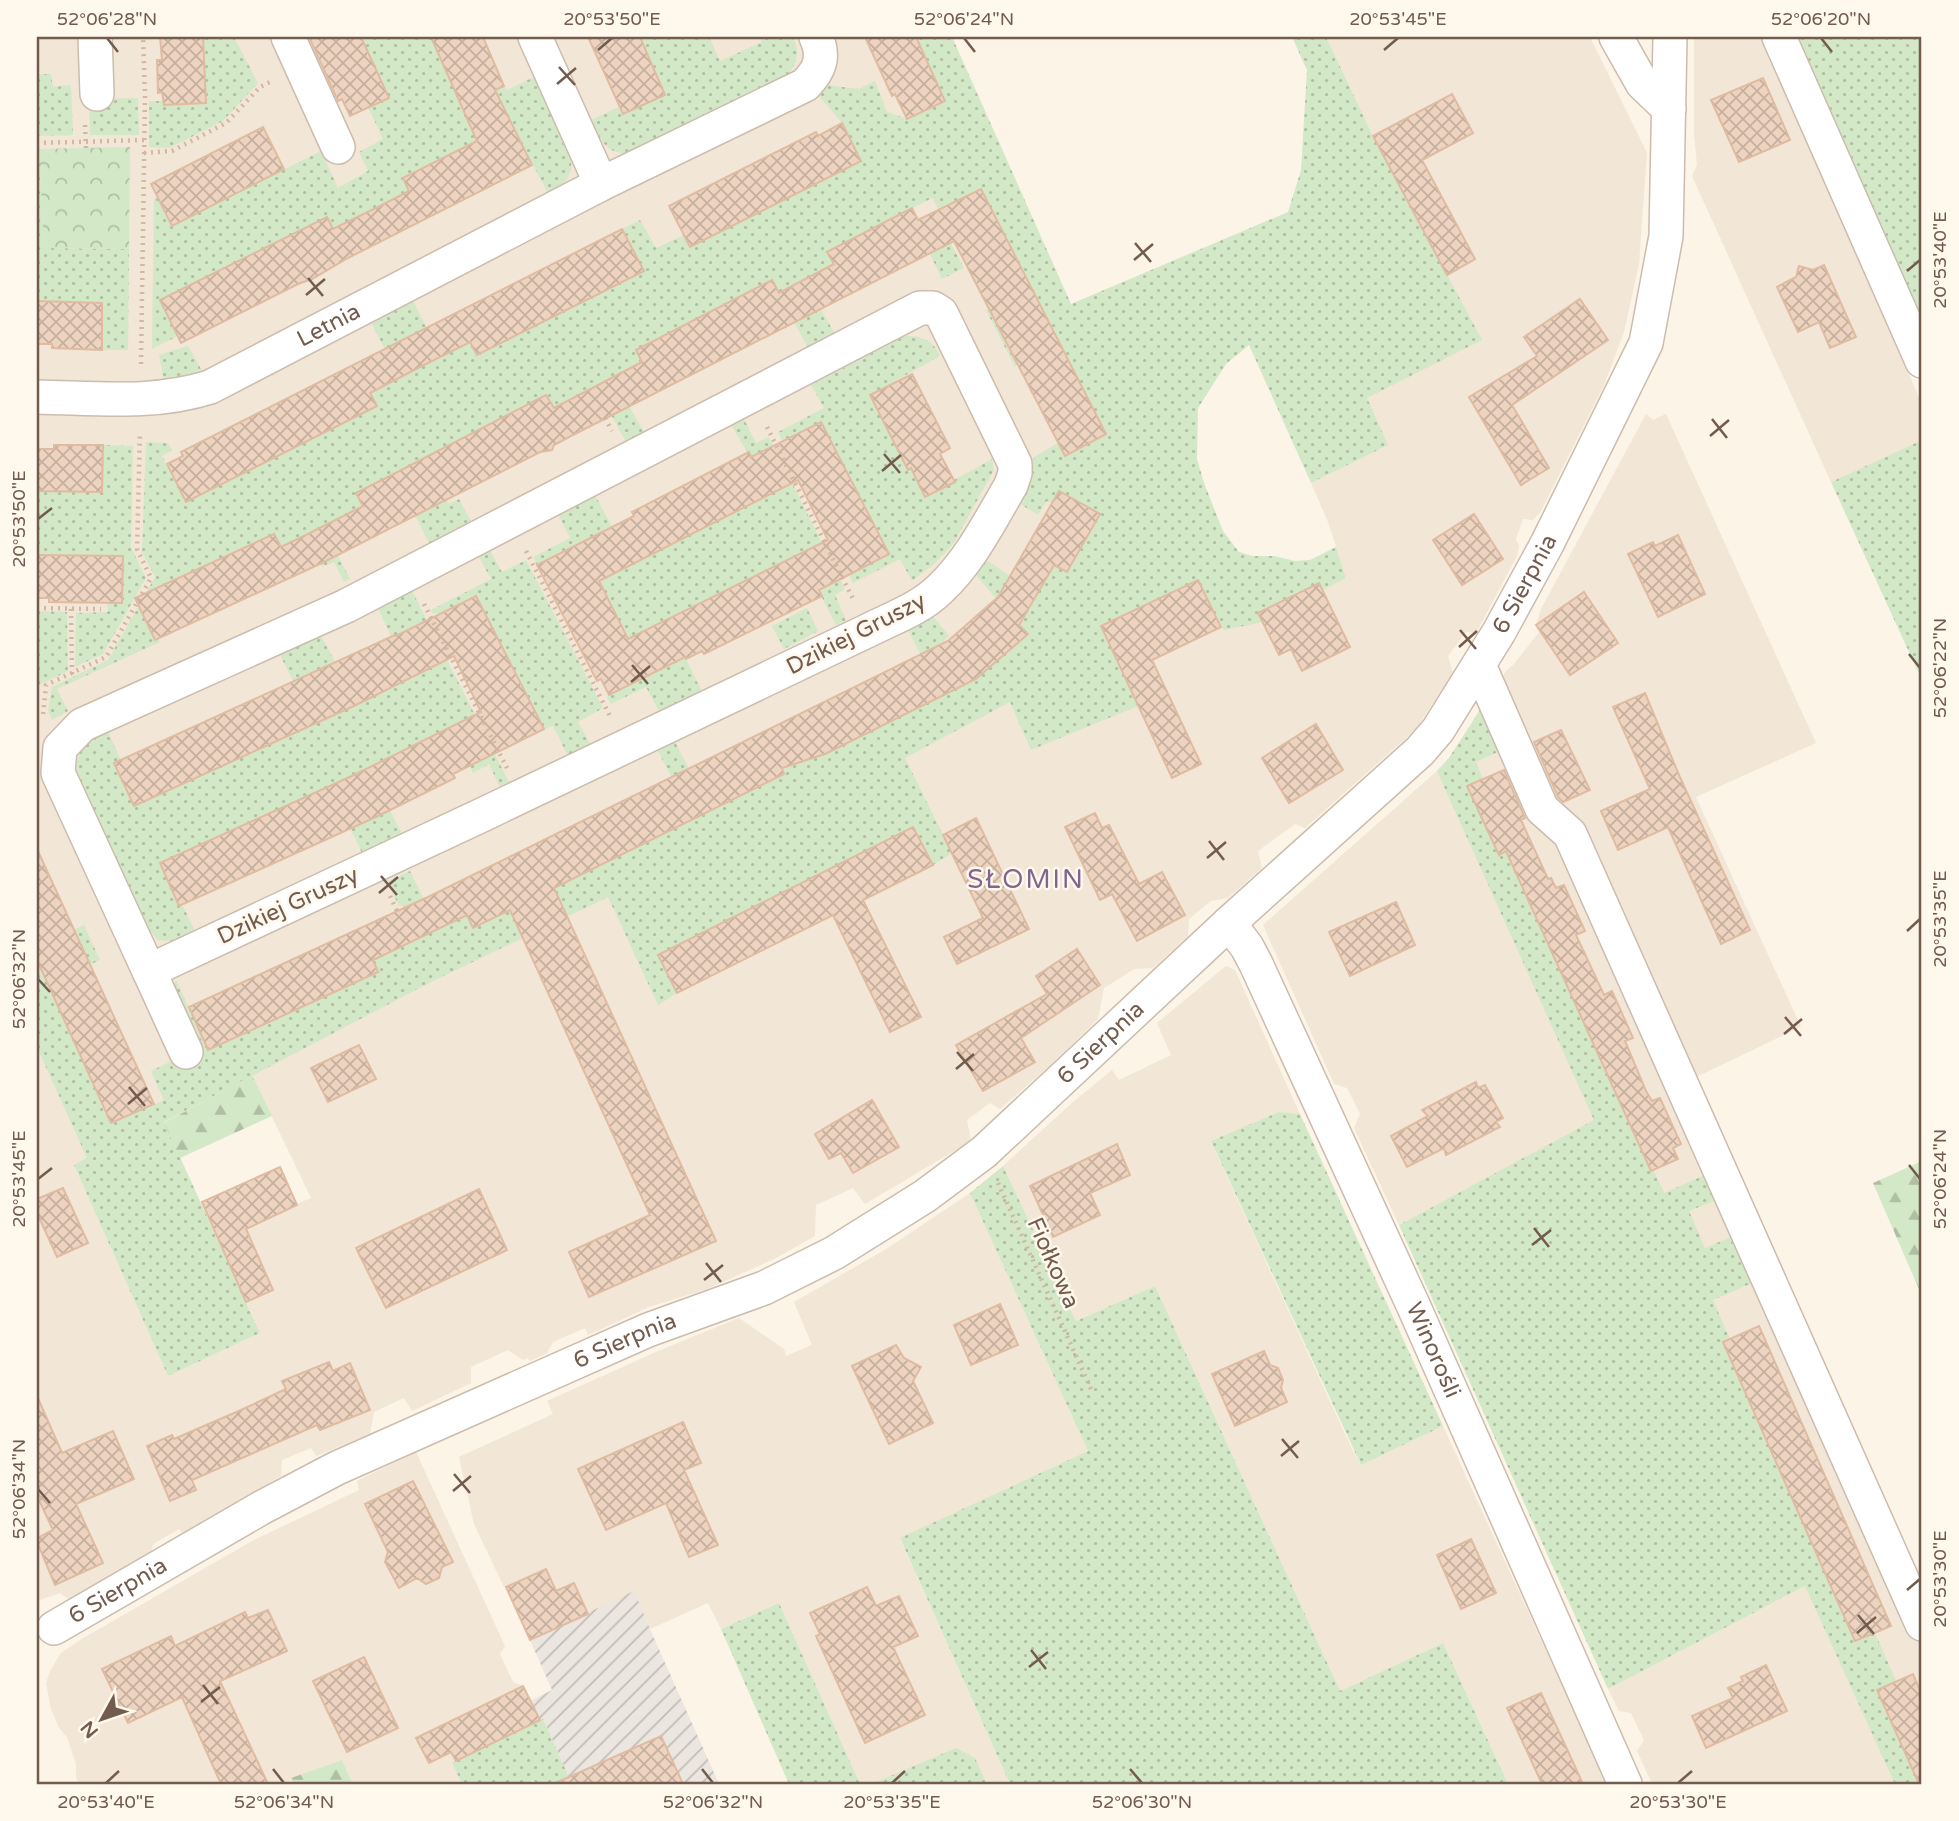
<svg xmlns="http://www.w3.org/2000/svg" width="1959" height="1821" viewBox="0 0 1959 1821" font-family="'Varela Round',sans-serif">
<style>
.residential{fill:#f2e6d6;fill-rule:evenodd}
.industrial{fill:url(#industrial-furrows)}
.grass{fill:url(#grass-dots)}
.forest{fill:url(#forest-firs)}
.park{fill:url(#park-crowns)}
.building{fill:url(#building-cross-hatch);stroke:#e0bba2;stroke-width:2;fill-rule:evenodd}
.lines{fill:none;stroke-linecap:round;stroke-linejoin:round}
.minor-casing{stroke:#ccbcae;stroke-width:36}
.path{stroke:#d3b7a3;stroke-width:4.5;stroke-dasharray:2 5;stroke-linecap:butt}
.minor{stroke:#fff;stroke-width:33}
.ticks{fill:none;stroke:#735b4d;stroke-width:2.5}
.labels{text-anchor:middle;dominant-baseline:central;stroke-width:5;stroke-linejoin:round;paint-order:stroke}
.street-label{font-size:23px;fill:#735b4d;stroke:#fef8ed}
.quarter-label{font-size:26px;letter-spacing:2px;fill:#82658f;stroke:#fef8ed}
.neatline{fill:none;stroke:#735b4d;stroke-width:2.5}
.ticks-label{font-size:18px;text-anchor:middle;fill:#735b4d}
</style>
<defs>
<pattern id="industrial-furrows" width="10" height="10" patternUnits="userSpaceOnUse" patternTransform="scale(1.75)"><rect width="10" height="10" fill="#ebe6e0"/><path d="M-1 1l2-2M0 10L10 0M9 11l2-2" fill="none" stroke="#c3bdb8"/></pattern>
<pattern id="grass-dots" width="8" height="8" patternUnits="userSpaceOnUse" patternTransform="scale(1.75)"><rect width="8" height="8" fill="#d3e8c6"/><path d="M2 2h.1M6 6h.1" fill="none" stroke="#b0bfa3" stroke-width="1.8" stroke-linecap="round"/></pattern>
<pattern id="forest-firs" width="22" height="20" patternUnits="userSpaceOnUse" patternTransform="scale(1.75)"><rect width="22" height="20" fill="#d3e8c6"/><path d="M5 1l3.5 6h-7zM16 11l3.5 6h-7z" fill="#b0bfa3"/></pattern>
<pattern id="park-crowns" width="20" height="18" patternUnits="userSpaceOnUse" patternTransform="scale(1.75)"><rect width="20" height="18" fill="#d3e8c6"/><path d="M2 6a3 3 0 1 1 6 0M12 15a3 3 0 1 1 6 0" fill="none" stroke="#b0bfa3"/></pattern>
<pattern id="building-cross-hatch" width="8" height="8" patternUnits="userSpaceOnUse" patternTransform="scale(1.75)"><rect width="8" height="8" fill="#eed4c0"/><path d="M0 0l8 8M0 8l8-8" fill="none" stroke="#c5af9e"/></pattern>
</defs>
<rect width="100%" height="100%" fill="#fbf4e7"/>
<path class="residential" d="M37,37H952L1146,474L1221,627L1346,578L1328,522L1311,483L1387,445L1366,398L1425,236L1373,136L1326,37H1590L1647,153L1639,264L1624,332L1604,385L1540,513L1533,520L1523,519L1516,539L1519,546L1517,556L1476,633L1466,632L1448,656L1453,673L1416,729L1305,828L1295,824L1258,851L1262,868L1228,898L1211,901L1189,919L1188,936L1153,968L1134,969L1104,988L1098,1019L1052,1064L1000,1109L990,1103L967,1120L971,1141L865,1204L853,1188L816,1205L815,1236L774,1259L707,1289L649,1307L588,1335L585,1328L553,1342L547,1353L530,1361L528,1358L523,1360L508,1350L471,1367V1383L412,1411L404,1398L374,1412L370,1434L316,1456L311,1448L282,1460L281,1476L182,1533L179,1529L153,1544L151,1553L118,1574L70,1600L60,1593L37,1601V1412L43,1409L37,1396ZM252,1075L311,1198L297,1204L280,1167L202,1202L260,1333L168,1376L74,1165L164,1123Z
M1694,37H1762L1840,210L1922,405V440L1831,482L1692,176L1697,165L1694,134Z
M1646,414L1653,420L1666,414L1816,743L1696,797L1801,1027L1692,1079L1922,1601V1784H1652L1637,1751L1644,1740L1631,1713L1619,1711L1608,1689L1805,1586L1594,1121L1399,1225L1354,1128L1360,1114L1347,1088L1334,1084L1263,925L1437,771L1449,758L1507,670L1513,665L1540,631L1536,625L1541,609Z
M1226,966L1235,970L1300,1114L1279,1112L1211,1142L1352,1449L1361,1465L1443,1426L1607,1784H1508L1443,1643L1340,1691L1155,1286L1076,1321L1003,1166L1073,1102L1112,1070L1119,1080L1171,1055L1157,1023Z
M970,1193L1088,1451L900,1539L1010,1784H987L975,1758L872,1784H860L779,1603L721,1629L708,1603L650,1629L634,1592L530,1640L507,1587H504L474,1524L459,1457L553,1414L547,1401L658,1351L739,1318L784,1349L786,1356L812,1345L794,1302L883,1251Z
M416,1452L505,1646L500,1654L513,1682L523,1686L540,1720L453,1762L462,1784H353L342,1760L291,1779L294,1784H79L76,1778V1764L67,1737L59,1728L51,1709L46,1683L50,1671L61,1653L80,1640L252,1541L359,1490L357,1481Z"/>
<path class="industrial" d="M634,1591L650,1629L719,1784H572L543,1719L540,1720L530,1701L552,1690L530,1640Z"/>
<path class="grass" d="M203,37H234L258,83L223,121L170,148L149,147V101H163L164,105L206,103Z
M361,37H431L462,105L504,86L507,90L534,77L571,160C572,179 564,185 548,193L511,124L403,178L409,191L334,229L327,217L161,300L178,336L152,349L154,199L158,197L172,226L321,151L338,188L368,171L359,152L383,139L368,107L389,98Z
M639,37H709L720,61L762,42L761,39L767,37H793C800,52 798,63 787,75L629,154C606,154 599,138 591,120L619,107L623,114L665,95Z
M916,37H952L1071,304L1288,212L1301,170L1307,70L1292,37H1326L1373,136L1482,340L1367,398L1388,445L1311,483L1249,345L1226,364L1198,408L1197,459L1204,483L1223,531L1239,552L1252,556H1274L1295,561L1310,560L1336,547L1346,578L1263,622L1224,630L1198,580L1101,626L1138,706L1031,750L1010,702L905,758L952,853L933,865L913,827L658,956L677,993L658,1005L608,897L431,982L164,1122L260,1333L168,1376L74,1165L87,1158L37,1047V947L84,925L100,960L48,984L111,1123L164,1100L151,1071L196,1049L171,988L176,980L208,1049L378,972L372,959L418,936L403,905L399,906L387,882L410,871L438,928L467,915L474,928L693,819L657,749L674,740L689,769L725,803L784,774L778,761L826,753L942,696L906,626L930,613L949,636L944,640L977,678L1027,634L974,573L985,559L1010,576L1054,565L1067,572L1100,515L1060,491L1052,503L1047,501L1038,515L1017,502L1026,486L1034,457L1058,443L1065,455L1106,434L1052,326L1015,367L986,310L1038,301L981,189L939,210L932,198L828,252L834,264L820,308L835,334L808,348L772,280L636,350L643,363L629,406L644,432L626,442L611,415L554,408L546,396L356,493L363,506L323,527L350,579L344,582L334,562L322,567L320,564L323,563L309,534L281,547L274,534L164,584L170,597L141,611L154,639H158L160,642L57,689L68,711L52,720L48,711L52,687L108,660L155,577L142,552L146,442L168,443L172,450L162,456L186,502L377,406L370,393L399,378L371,322L413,301L441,356L470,342L477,355L643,271L622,229L640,220L656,248L684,235L691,247L861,161L842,123L819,96L826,85L859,89L875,81L887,112L907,119L945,102Z
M1788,37H1922V337Z
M37,74H51L53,87L71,85L73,135L37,136Z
M138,98L139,135H90L89,99Z
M37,149H39L44,248L129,249L128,350H102V303L37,302Z
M942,227L964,268L942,279L929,252Z
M905,336C921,335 934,341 940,356L870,395L908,469L911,468L925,496L992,459L994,470L953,544L934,564L912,581L900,559L853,583L849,574L889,554L821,422L782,441L778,432L824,408L811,385Z
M188,346L201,369L183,378L164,381L159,355Z
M744,419L756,443L769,437L845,589L835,595L846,620L836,625L807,568L667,620L702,692L660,713L646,687L611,704L607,697L647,676L580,544L537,565L533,557L570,538L558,514L595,495L612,527L617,524L637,562L752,503L764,480L731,425Z
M1922,440V675L1920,676L1831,482Z
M103,445L133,446L131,547L146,578L103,654L75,667L76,613L108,612L107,603H122L123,556L37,555V491L102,492Z
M459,499L471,521L429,543L416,517L417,515L447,500L449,504Z
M489,549L502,572L526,560L603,708L578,722L590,744L568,756L553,726L544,730L476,597L438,615L437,613L433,614L431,610L491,579L478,555Z
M411,589L510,784L501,789L489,764L473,773L451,728L369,768L403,836L363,855L330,786L160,863L179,905L182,904L195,931L171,941L158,940L144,924L78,777C72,752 88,741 108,732L121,760L114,764L134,806L303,729L293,681L280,655L320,634L336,663L351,707L413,678L395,635L391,636L377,606Z
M807,608L818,631L784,649L772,626Z
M37,611L67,612L68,671L37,686Z
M1483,705L1502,750L1476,762L1483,779L1468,786L1499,855L1507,851L1650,1170L1653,1169L1664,1193L1705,1175L1716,1200L1689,1211L1705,1248L1731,1237L1752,1283L1713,1300L1730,1339L1723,1343L1855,1641L1875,1633L1896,1681L1877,1691L1907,1757L1922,1750V1784H1895L1805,1586L1608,1689L1399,1225L1594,1120L1437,771L1449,758Z
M1279,1112L1300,1114L1443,1426L1361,1465L1211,1141Z
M1003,1166L1076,1321L1155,1286L1340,1691L1443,1643L1508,1784H1010L900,1538L1088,1451L970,1193Z
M779,1603L860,1784H789L721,1629Z
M543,1719L572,1784H538L533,1780L527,1784H462L452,1762Z
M956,1748L975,1758L987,1784H872Z"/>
<path class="forest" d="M252,1075L272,1116L180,1158L164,1123Z
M1922,1161V1296L1873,1183Z
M342,1760L353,1784H294L291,1778Z"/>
<path class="park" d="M130,147L129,249L44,248L39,149Z"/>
<path class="building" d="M160,37H203L206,103L164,105L162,92L158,93L157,60H162Z
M309,37H361L389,98L350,116L342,99L338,101Z
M431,37H483L504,86L495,90L532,165L348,258L312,279L298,284L181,343L160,300L327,217L333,229L380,206L409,191L403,178L477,141Z
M588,37H640L665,95L623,114Z
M865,37H916L945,101L907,119L895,94L892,96Z
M1763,78L1790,140L1739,162L1711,100Z
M1452,94L1473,133L1422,160L1475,259L1447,275L1373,136Z
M842,123L861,161L690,247L669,206L816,132L818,136Z
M263,127L284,169L172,226L151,184Z
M981,189L1106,434L1065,456L954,241L571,436L554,445L552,450L540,452L322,563L155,640L135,598L274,534L281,547L306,535L363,506L356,493L384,479L546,395L554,408L581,394L642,362L636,350L772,280L779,293L834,264L827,252L912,208L918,220Z
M622,229L644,271L477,355L470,342L418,368L370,393L377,406L186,502L167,464L183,456L181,452Z
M1824,265L1856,337L1830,348L1819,322L1798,332L1777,287L1796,277L1799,266L1813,270Z
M1580,299L1608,340L1512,405L1549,468L1521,485L1469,397L1537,356L1524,337Z
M37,301L102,303V350L52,348V344H37Z
M912,374L950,448L940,454L955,482L925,497L911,468L908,470L870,395Z
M821,422L889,554L819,590L822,596L704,654L702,651L686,659L685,657L609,695L601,679L597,681L537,565L634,516L632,512L749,452L751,457ZM798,480L828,540L628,639L599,581Z
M54,445H103L102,492L37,491V449H54Z
M1059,491L1100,514L1067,572L1054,565L1019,625L1028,634L976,679L825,754L782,768L784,774L554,888L716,1241L589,1297L569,1252L650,1215L510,910L473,928L467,915L373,960L378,972L208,1050L189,1007L428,897L948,641L998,597Z
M1474,514L1503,559L1462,585L1433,540Z
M1678,535L1705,594L1658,617L1628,554L1653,542L1655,546Z
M37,555L123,556L122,603L49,602V598H37Z
M1198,580L1221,627L1152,660L1201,764L1172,778L1101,626Z
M1319,583L1350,647L1302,671L1291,649L1279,655L1258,613Z
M1584,592L1618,643L1570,675L1536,625Z
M476,596L544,729L453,774L455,778L378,816L179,906L160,863L354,775L481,712L454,656L356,705L134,806L114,763L395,635L396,636Z
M1645,693L1679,775L1750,930L1721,944L1668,827L1618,850L1601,811L1650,789L1613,707Z
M1316,724L1343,770L1289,803L1262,758Z
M1561,730L1590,790L1563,802L1558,797L1534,742Z
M1504,770L1525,818L1521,820L1548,879L1551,878L1556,888L1564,885L1585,931L1576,935L1604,995L1612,991L1633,1038L1625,1041L1646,1091L1652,1101L1660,1098L1681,1144L1673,1148L1678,1159L1651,1171L1506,851L1499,855L1467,786Z
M1095,813L1102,828L1109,825L1139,884L1162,872L1185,915L1137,941L1112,894L1100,900L1065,827Z
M976,818L1029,929L957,964L944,937L983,918L943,835Z
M913,827L933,865L863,900L921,1017L890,1032L833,915L677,993L658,955Z
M37,849L154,1104L111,1123L37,960Z
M1396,902L1415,945L1350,976L1329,932Z
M1077,949L1100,985L1021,1038L1035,1062L983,1091L956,1045L1047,994L1036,976Z
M359,1045L376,1079L328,1102L311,1068Z
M1476,1082L1478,1088L1485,1085L1503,1118L1496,1122L1500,1127L1446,1155L1444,1148L1407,1167L1391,1136L1428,1116L1422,1110Z
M872,1100L899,1147L853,1173L841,1153L829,1159L815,1134Z
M1117,1144L1130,1175L1090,1193L1100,1215L1053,1237L1030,1186Z
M280,1167L297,1205L246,1229L273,1290L246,1302L202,1202Z
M63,1188L88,1243L57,1257L37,1213V1199Z
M479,1189L507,1250L386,1308L356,1248Z
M1000,1304L1018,1345L971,1365L954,1325Z
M1759,1326L1891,1626L1855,1641L1723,1342Z
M896,1345L904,1358L921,1367L913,1381L933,1423L889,1444L852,1366Z
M1264,1351L1270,1365L1278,1368L1283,1380L1281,1388L1287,1402L1235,1426L1212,1374Z
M329,1362L333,1371L350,1363L370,1410L320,1430L317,1425L192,1480L196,1490L170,1501L147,1446L172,1435L174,1439L241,1410L286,1389L282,1381Z
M37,1396L62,1453L113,1431L134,1479L76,1504L103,1563L55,1585L37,1542V1538L53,1530L37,1496Z
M683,1422L701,1463L684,1470L718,1545L689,1557L666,1503L606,1530L578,1469Z
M413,1481L453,1562L442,1567L439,1578L426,1584L417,1578L399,1588L385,1562L388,1552L365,1504Z
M1471,1539L1496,1593L1461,1609L1437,1555Z
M546,1569L556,1591L574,1583L588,1614L530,1640L506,1587Z
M867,1587L876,1606L899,1596L918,1636L893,1647L925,1715L865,1743L816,1636L820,1634L810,1613Z
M268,1610L287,1651L220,1681L268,1784H221L182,1697L128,1723L102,1669L171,1636L175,1646L245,1612L248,1618Z
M364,1657L398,1728L347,1752L313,1681Z
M1766,1665L1787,1711L1706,1748L1692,1716L1733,1698L1728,1688L1743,1681L1741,1677Z
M1913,1674L1922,1696V1784H1919L1877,1690Z
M523,1686L540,1720L456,1761L451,1752L429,1763L416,1738Z
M1541,1693L1566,1747L1583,1784H1542L1507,1708Z
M661,1736L683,1784H553Z"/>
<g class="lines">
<defs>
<g id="minor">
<path d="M95,37L97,94"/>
<path d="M288,37L338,147"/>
<path d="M535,37L601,184"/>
<path d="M1616,37L1642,83L1669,109"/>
<path d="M1779,37L1922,361"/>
<path d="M920,308H933L941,313L1015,464V473L1011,485C990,521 970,561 940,589C921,608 893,618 869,630L482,815L149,971L58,773L60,748L82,725L346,606Z"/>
<path id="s1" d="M37,397C96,398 154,405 210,387L601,184L805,85C820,70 825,57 816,37"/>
<path d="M1479,665L1542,809L1570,834L1922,1624"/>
<path id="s2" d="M1229,923L1247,947L1256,964L1414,1307L1625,1784"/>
<path d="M149,971L186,1052"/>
<path id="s3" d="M54,1628L261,1508L337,1468L648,1330L764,1288L834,1253L925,1196L984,1152L1229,923L1420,751L1438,730L1499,632L1547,544L1646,343L1666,236L1670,37"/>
</g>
</defs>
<use href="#minor" class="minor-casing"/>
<path class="path" d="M85,125L86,148
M37,143L145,140
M144,153L172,151L226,123L260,87L270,82
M141,364L145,96L143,37
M605,418L612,431
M767,427L854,601
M526,551L611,718
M424,604L507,768
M37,608L101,609
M71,609L72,674
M37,716L43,715L46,685L106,657L151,578L137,549L140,432
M390,896L397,911
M998,1183L1091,1389"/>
<use href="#minor" class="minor"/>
</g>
<path class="ticks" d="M107,38L118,52M964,38L975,52M1821,38L1832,52M598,50L612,38M1384,50L1398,38M559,67L575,85M557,84L576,68M1135,243L1151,262M1134,260L1153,244M1907,271L1920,260M308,278L323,296M306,295L325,279M1712,419L1727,438M1710,436L1729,420M884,454L900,473M882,471L901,455M38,519L52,508M1460,630L1476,649M1459,647L1477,631M1909,654L1920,668M632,665L648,684M631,682L650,666M1209,841L1224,860M1207,858L1226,842M381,876L397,895M379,893L398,877M1907,931L1920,919M38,979L50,992M1785,1017L1801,1036M1784,1034L1802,1019M957,1052L973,1071M956,1069L974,1054M129,1087L145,1106M128,1104L147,1088M1909,1165L1920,1179M38,1179L52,1168M1534,1228L1549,1247M1532,1245L1551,1230M706,1263L721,1282M704,1280L723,1265M1282,1439L1298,1458M1281,1456L1299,1441M454,1474L470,1493M38,1489L50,1503M453,1491L471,1476M1907,1590L1920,1579M1858,1615L1874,1634M1857,1633L1876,1617M1031,1650L1046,1669M1029,1667L1048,1652M203,1685L218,1704M201,1702L220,1687M273,1769L284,1783M702,1769L713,1783M1130,1769L1142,1783M106,1783L119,1771M892,1783L905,1771M1678,1783L1692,1771"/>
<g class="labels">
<g class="street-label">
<text stroke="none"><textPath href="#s1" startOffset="308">Letnia</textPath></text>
<text stroke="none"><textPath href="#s3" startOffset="1838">6 Sierpnia</textPath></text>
<text transform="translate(856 634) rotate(-27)">Dzikiej Gruszy</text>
<text transform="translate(288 906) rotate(-25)">Dzikiej Gruszy</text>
<text stroke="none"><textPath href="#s3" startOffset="1208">6 Sierpnia</textPath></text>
<text transform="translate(1053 1263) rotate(66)">Fiołkowa</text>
<text stroke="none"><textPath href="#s3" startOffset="640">6 Sierpnia</textPath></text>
<text stroke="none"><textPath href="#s2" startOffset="474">Winorośli</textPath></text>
<text stroke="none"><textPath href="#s3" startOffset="74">6 Sierpnia</textPath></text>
</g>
<g class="quarter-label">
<text x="1026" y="879">SŁOMIN</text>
</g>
</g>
<rect width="1959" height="1821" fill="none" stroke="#fef8ed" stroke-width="77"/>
<g transform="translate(102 1719) rotate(230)" stroke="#fef8ed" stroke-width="5" paint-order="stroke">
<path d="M0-5L12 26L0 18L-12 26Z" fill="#735b4d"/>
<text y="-10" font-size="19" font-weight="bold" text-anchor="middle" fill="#735b4d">N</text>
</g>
<rect x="38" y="38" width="1882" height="1745" class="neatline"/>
<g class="ticks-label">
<text x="107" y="25">52°06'28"N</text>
<text x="612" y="25">20°53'50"E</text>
<text x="964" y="25">52°06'24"N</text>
<text x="1398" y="25">20°53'45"E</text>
<text x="1821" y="25">52°06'20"N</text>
<text transform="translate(1940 260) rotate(-90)" y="6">20°53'40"E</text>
<text transform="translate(19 519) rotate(-90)" y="6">20°53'50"E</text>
<text transform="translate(1940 668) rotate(-90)" y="6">52°06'22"N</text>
<text transform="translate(1940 919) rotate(-90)" y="6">20°53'35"E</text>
<text transform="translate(19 979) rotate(-90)" y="6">52°06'32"N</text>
<text transform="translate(1940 1179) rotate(-90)" y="6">52°06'24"N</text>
<text transform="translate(19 1179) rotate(-90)" y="6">20°53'45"E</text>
<text transform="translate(19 1489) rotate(-90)" y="6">52°06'34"N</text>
<text transform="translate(1940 1579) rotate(-90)" y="6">20°53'30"E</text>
<text x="106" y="1808">20°53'40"E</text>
<text x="284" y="1808">52°06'34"N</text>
<text x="713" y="1808">52°06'32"N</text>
<text x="892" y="1808">20°53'35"E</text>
<text x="1142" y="1808">52°06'30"N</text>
<text x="1678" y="1808">20°53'30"E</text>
</g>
</svg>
